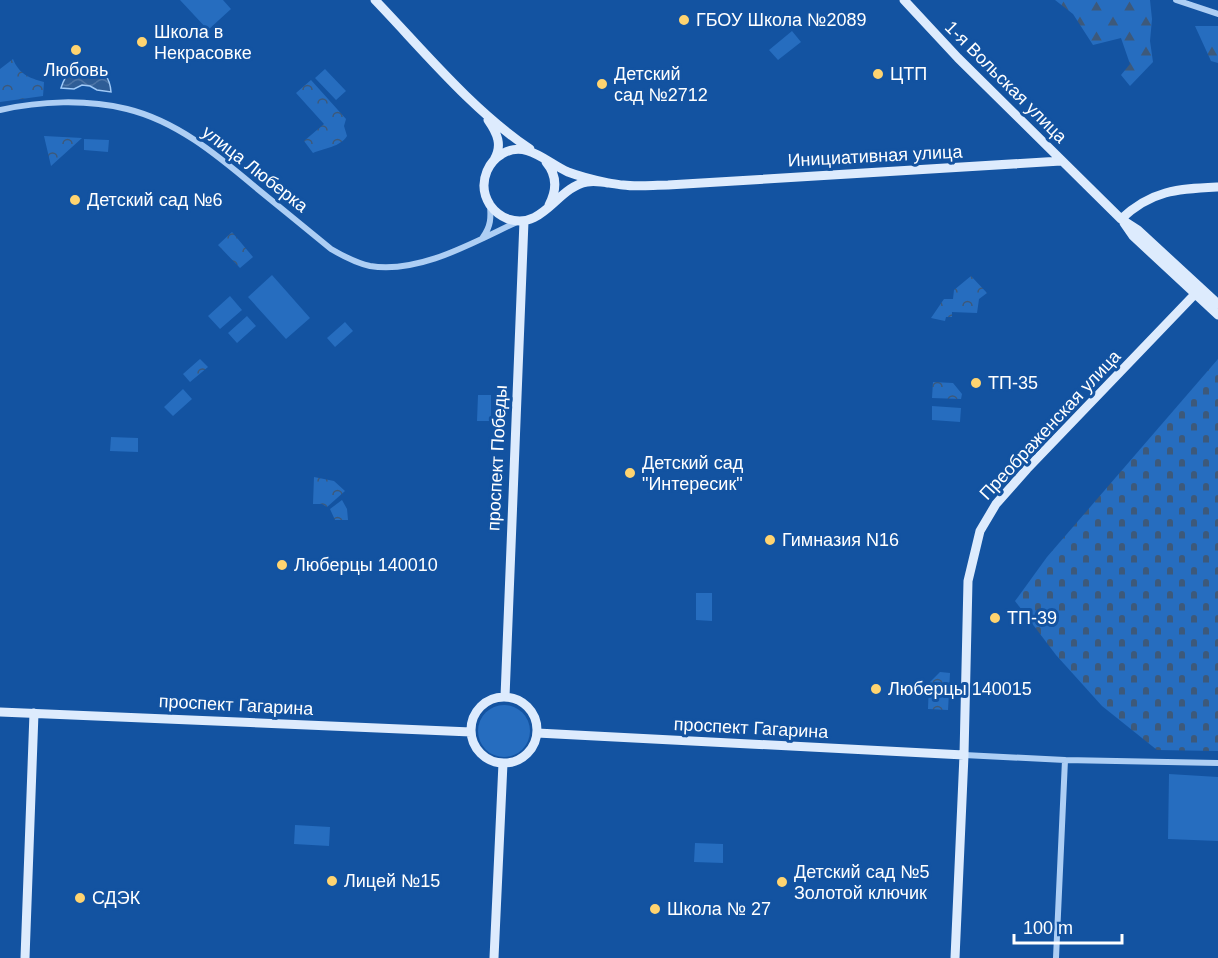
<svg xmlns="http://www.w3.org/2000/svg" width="1218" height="958" viewBox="0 0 1218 958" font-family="Helvetica,sans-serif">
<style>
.grass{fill:#266dbf}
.forest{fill:url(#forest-firs)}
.cemetery{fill:url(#cemetery-stones)}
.park{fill:url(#park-crowns)}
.water{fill:url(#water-waves);stroke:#9fc9f7;stroke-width:1.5}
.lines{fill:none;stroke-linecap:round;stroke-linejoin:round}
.street{stroke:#adcef4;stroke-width:6}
.secondary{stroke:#ddebfd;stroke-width:9}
.poi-dot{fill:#ffd470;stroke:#1353a1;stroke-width:2}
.labels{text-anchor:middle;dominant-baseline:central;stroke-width:6;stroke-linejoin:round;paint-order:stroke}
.poi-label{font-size:18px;fill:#fff;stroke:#1353a1;text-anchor:start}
.street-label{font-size:18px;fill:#fff;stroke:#1353a1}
</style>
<defs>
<pattern id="forest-firs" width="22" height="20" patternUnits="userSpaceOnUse" patternTransform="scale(1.5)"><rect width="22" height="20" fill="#266dbf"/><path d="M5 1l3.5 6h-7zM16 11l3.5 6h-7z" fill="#3d597a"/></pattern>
<pattern id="cemetery-stones" width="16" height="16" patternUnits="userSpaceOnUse" patternTransform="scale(1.5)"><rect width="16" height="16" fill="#266dbf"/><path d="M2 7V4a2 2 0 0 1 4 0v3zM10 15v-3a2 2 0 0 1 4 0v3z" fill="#3d597a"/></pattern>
<pattern id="park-crowns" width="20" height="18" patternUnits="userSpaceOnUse" patternTransform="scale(1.5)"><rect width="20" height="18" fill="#266dbf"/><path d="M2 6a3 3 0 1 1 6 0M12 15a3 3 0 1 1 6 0" fill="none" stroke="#3d597a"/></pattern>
<pattern id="water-waves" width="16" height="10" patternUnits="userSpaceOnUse" patternTransform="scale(1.5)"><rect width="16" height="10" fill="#2f5d96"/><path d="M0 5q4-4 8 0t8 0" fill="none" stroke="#4e75a6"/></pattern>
</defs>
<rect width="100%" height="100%" fill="#1353a1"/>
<path class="grass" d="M180,0H223L231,9L208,30Z
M792,31L801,42L778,60L769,50Z
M325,69L346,91L336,100L315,78Z
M84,139L109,140L108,152L84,150Z
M272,275L310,318L286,339L248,297Z
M230,296L242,310L220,329L208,316Z
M247,316L256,326L237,343L228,333Z
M345,322L353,331L335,347L327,338Z
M183,389L192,399L173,416L164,407Z
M478,395H491V421H477Z
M932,406L961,408L960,422L932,420Z
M111,437L138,438V452L110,451Z
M696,593H712V621L696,620Z
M478 731a26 26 0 1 1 52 0a26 26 0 1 1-52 0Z
M1169,774L1218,777V841L1168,839Z
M295,825L330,827L329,846L294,844Z
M695,843L723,844V863L694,862Z"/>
<path class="forest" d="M1055,0H1150L1152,19L1150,41L1153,62L1130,86L1121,75L1130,64L1121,38L1093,45L1073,14Z
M1195,26H1218V63L1211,61Z"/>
<path class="cemetery" d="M1218,359V751L1157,750L1102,706L1056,655L1015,601L1047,557Z"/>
<path class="park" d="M13,59C19,74 29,78 44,82L43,96L0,102V69Z
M311,80L346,119L344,126L347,136C340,147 325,148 313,153L304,141L324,124L296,93Z
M44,136L82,138L51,166Z
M232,232L253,257L240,268L218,245Z
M971,276L987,293L979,299L977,313L952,312V317H946L945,321L931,318L944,299H953L954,290Z
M200,359L208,367L190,382L183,374Z
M933,382L953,383L962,394L961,399L932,398Z
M314,477L334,481L345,491L327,507L322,504H313Z
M342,500L347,509L348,520H335L330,509Z
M940,672L950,673L948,710L928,709L929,683Z"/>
<path class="water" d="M90,65C104,70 110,78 111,92L97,90L90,86L82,85L74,89L61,88C66,72 74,65 90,65Z"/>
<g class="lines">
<path class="street" d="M1176,0L1218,14
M0,110C40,101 86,99 127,109C176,121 216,154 254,186C280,207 305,228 331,249C343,256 356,263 370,266C420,274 474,242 519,221
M483,237C491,226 491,218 490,204
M964,755L1065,760L1056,958
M1065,760L1218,763"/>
<path class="secondary" d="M375,0C423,50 472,110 530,149
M904,0L958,58L1121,219L1138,230L1218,304
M488,120C497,133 503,145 494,160
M546,162C557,175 557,190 549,205
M608,183C594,180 581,177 568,172C547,163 526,139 502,154C495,158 490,164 487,171C482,183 483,194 490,205C495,212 500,216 508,219C543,231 557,187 587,182C599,180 611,184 623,185C638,187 653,185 668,185L1061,161
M1121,219C1152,190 1177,189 1218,187
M1124,223L1133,236L1218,315
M505,697L524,221
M471 730a33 33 0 1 1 66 0a33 33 0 1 1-66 0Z
M0,712L471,732
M537,733L964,755
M25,958L34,713
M494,958L503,763
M955,958L964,755L968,581L980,531L996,504L1027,469L1195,294"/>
</g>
<g class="poi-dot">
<circle cx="684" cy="20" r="6"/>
<circle cx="142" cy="42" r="6"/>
<circle cx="76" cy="50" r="6"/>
<circle cx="878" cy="74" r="6"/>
<circle cx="602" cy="84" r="6"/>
<circle cx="75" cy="200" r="6"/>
<circle cx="976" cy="383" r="6"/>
<circle cx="630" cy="473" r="6"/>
<circle cx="770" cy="540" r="6"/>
<circle cx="282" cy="565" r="6"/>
<circle cx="995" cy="618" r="6"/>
<circle cx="876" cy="689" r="6"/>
<circle cx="332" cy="881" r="6"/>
<circle cx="782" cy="882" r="6"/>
<circle cx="80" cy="898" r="6"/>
<circle cx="655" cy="909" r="6"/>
</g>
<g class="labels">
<g class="poi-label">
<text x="696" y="20">ГБОУ Школа №2089</text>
<text x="154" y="32">Школа в<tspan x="154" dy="21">Некрасовке</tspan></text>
<text x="76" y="70" text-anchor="middle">Любовь</text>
<text x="614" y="74">Детский<tspan x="614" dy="21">сад №2712</tspan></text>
<text x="890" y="74">ЦТП</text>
<text x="87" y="200">Детский сад №6</text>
<text x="988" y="383">ТП-35</text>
<text x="642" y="463">Детский сад<tspan x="642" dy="21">"Интересик"</tspan></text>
<text x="782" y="540">Гимназия N16</text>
<text x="294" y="565">Люберцы 140010</text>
<text x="1007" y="618">ТП-39</text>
<text x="888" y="689">Люберцы 140015</text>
<text x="794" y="872">Детский сад №5<tspan x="794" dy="21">Золотой ключик</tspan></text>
<text x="344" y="881">Лицей №15</text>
<text x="92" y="898">СДЭК</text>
<text x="667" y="909">Школа № 27</text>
</g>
<g class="street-label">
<text transform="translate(1006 82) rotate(45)">1-я Вольская улица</text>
<text transform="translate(875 156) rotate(-3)">Инициативная улица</text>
<text transform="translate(255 169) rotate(38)">улица Люберка</text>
<text transform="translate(1050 425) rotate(-47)">Преображенская улица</text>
<text transform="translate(497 458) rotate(-87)">проспект Победы</text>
<text transform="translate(236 705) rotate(3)">проспект Гагарина</text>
<text transform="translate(751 728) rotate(3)">проспект Гагарина</text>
</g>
</g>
<path d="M1014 934v9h108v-9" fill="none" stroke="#ffffff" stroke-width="3"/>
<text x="1023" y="934" font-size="18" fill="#ffffff" stroke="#1353a1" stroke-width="4.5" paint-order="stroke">100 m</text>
</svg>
